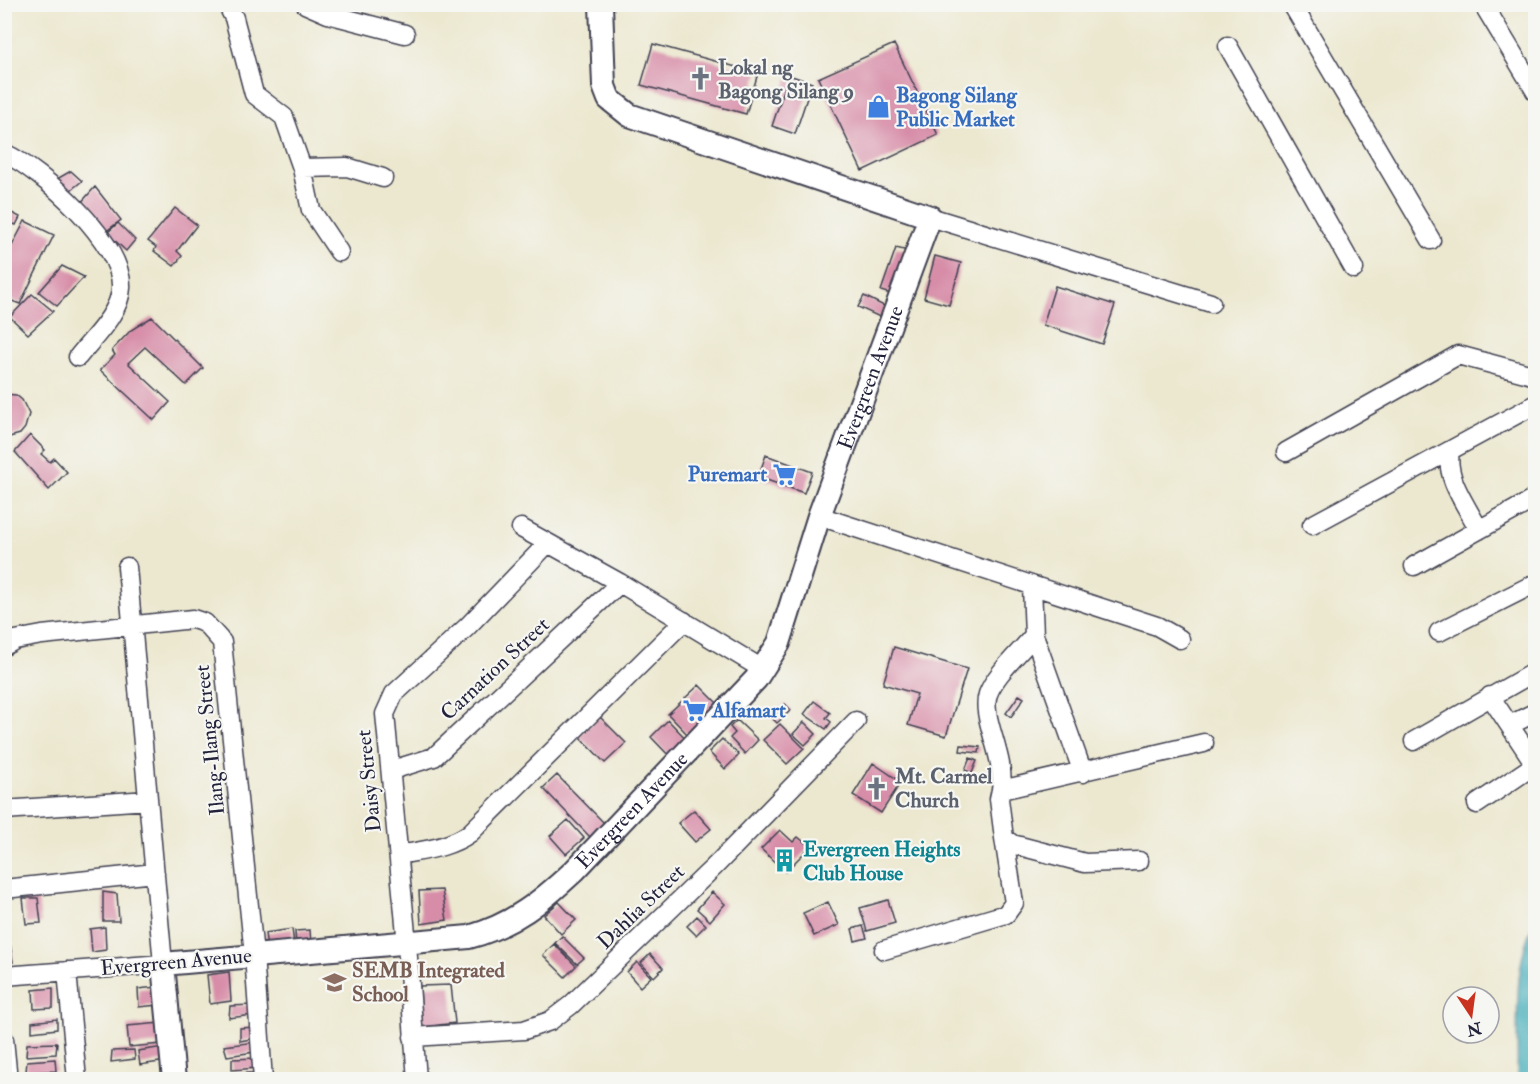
<svg xmlns="http://www.w3.org/2000/svg" width="1540" height="1084" viewBox="0 0 1540 1084" font-family="'IM FELL Double Pica',serif">
<style>
.water{fill:#3aaab8;stroke:#2e667a;stroke-width:1.5}
.building{fill:#d78ca7}
.lines{fill:none;stroke-linecap:round;stroke-linejoin:round}
.minor-casing{stroke:#404051;stroke-width:21}
.tertiary-casing{stroke:#404051;stroke-width:26}
.minor{stroke:#fff;stroke-width:18}
.tertiary{stroke:#fff;stroke-width:22}
.labels{text-anchor:middle;dominant-baseline:central;stroke-width:4.5;stroke-linejoin:round;paint-order:stroke}
.worship-label{font-size:21px;font-weight:bold;fill:#5b616d;stroke:#f6f6f2;text-anchor:start}
.shop-label{font-size:21px;font-weight:bold;fill:#366cbe;stroke:#f6f6f2;text-anchor:start}
.street-label{font-size:21px;fill:#22223b;stroke:#f6f6f2}
.culture-label{font-size:21px;font-weight:bold;fill:#0d838f;stroke:#f6f6f2;text-anchor:start}
.education-label{font-size:21px;font-weight:bold;fill:#785e54;stroke:#f6f6f2;text-anchor:start}
</style>
<rect width="100%" height="100%" fill="#f6f6f2"/>
<filter id="ink" filterUnits="userSpaceOnUse"><feTurbulence type="fractalNoise" baseFrequency=".0167" numOctaves="2"/><feDisplacementMap in="SourceGraphic" scale="12" xChannelSelector="R" yChannelSelector="G"/><feConvolveMatrix kernelMatrix="1 2 1 2 8 2 1 2 1" color-interpolation-filters="sRGB"/></filter>
<filter id="wash" filterUnits="userSpaceOnUse"><feTurbulence type="fractalNoise" baseFrequency=".008" numOctaves="4" result="noise"/><feDisplacementMap in="SourceGraphic" scale="24" xChannelSelector="R" yChannelSelector="G"/><feGaussianBlur stdDeviation="1.35" result="paint"/><feColorMatrix in="noise" values="0 0 0 0 0 0 0 0 0 0 0 0 0 0 0 0 0 1.4 0 .05"/><feComposite in="paint" operator="in"/></filter>
<g filter="url(#wash)">
<rect width="100%" height="100%" fill="#ece8d0"/>
<path class="water" d="M1535,920V1079H1517C1519,1029 1511,966 1535,920Z"/>
<g id="blocks">
<path class="building" d="M653,44L758,73L746,114L641,85Z
M894,44L938,135L862,171L818,78Z
M789,75L812,83L795,134L772,126Z
M71,171L82,181L67,193L57,179Z
M95,187L121,220L105,232L79,205Z
M175,208L197,225L177,251L182,256L174,266L154,251L156,247L148,241Z
M4,209L20,217L16,225L4,220Z
M25,221L54,235L20,304L4,298V261Z
M118,223L135,240L126,251L107,233Z
M896,248L908,251L894,295L881,291Z
M935,256L961,263L949,305L924,298Z
M62,266L84,277L57,306L39,292Z
M1055,286L1115,305L1102,344L1043,325Z
M32,294L53,311L28,334L10,317Z
M864,296L888,308L882,318L858,307Z
M152,317L203,368L186,385L145,347L128,363L170,402L154,420L100,370L115,355L112,350L131,330Z
M4,394L16,395L22,400L29,414L25,428L20,434L6,438Z
M30,435L45,450L41,454L50,462L54,458L67,472L49,490L15,452Z
M766,455L812,472L804,493L758,477Z
M894,647L967,669L946,736L908,725L917,694L883,684Z
M699,685L719,705L688,735L668,714Z
M1019,695L1024,698L1011,717L1006,713Z
M814,701L830,713L826,718L831,722L826,729L804,714Z
M785,704L791,710L777,723L771,717Z
M599,716L626,743L605,763L579,736Z
M668,720L690,743L673,760L651,737Z
M737,720L758,740L745,754L730,738L735,733L730,727Z
M804,722L816,734L805,745L793,734Z
M780,724L804,748L787,764L763,740Z
M722,739L739,755L725,769L709,752Z
M961,745L980,747L979,753L960,751Z
M970,758L977,761L972,773L965,770Z
M873,763L901,782L881,813L853,795Z
M557,775L604,823L590,837L543,788Z
M694,810L711,829L695,842L678,823Z
M568,820L584,838L566,854L550,836Z
M780,830L793,842L798,837L810,847L785,872L761,849Z
M442,890L447,920L421,924L419,891Z
M103,892L117,894L119,921H103Z
M712,892L725,904L710,921L697,909Z
M23,898H38L41,923L26,924Z
M888,900L895,923L867,931L860,908Z
M559,902L576,920L561,934L544,915Z
M828,902L839,925L814,936L803,913Z
M697,916L706,925L696,935L687,926Z
M863,926L867,938L855,941L852,929Z
M105,927L106,950L92,952L90,929Z
M292,929L294,944L267,948L265,933Z
M8,930L13,962L4,963V931Z
M310,930L311,945L296,946L295,931Z
M562,936L584,958L577,964L555,943Z
M554,944L576,966L565,977L543,955Z
M650,954L663,968L654,977L641,963Z
M637,962L651,977L640,987L627,972Z
M229,972L231,1001L210,1004L207,975Z
M451,985L455,1023L422,1027L420,986Z
M156,987L158,1005L139,1007L138,989Z
M53,988V1008L34,1009L33,990Z
M252,1005L253,1015L229,1018L230,1006Z
M57,1019V1029L32,1032V1022Z
M161,1023L162,1044L129,1047L127,1026Z
M255,1027L256,1038L240,1041V1028Z
M256,1042L255,1052L227,1056L224,1046Z
M57,1043L56,1054L26,1056L27,1044Z
M164,1047L166,1061L140,1065L138,1051Z
M134,1050L135,1059L111,1062L112,1051Z
M257,1058V1068L232,1070V1059Z
M55,1059L56,1071L26,1072L27,1061Z
M259,1072L260,1080H237L236,1074Z"/>
</g>
</g>
<g filter="url(#ink)">
<use href="#blocks" fill-opacity="0" stroke="#404051" stroke-width="1.5"/>
<g class="lines">
<defs>
<path id="minor" d="M227,4L234,18L254,94L284,117L302,168L311,210L339,252
M305,4L328,14L405,34
M1483,4L1536,92
M1293,6L1431,240
M1228,46L1354,269
M4,153C42,170 124,244 121,288C120,313 93,338 78,357
M302,168L347,167L383,178
M930,217L1211,303
M1450,451C1445,479 1467,506 1479,530
M1286,452L1458,355L1536,376
M819,516L1157,626L1180,639
M1312,525L1536,404
M521,528L620,583L764,670
M1414,566L1536,498
M1032,586L1034,635C1020,653 996,673 988,694C980,718 1006,755 1001,790L1204,743
M1439,632L1536,583
M1034,635L1083,773
M4,646L15,640L42,635L193,619L205,623L222,642L254,955L263,1080
M1490,696L1535,764
M1510,725L1536,712
M1414,741L1536,671
M392,770L434,757L620,583
M1001,790L999,799L1004,838L1012,844L1085,863L1139,861
M1477,804L1536,764
M4,810L148,800
M399,855C424,850 449,848 470,833L684,621
M4,889L155,873
M884,950L1006,914L1014,903L1004,838
M67,971L77,1080
M4,976L163,964L127,567
M413,1037L524,1030L550,1021L571,1005L715,866L856,721
M4,1039L8,1080
M417,1080L407,944L385,714L394,694L467,627L548,543"/>
<g id="tertiary">
<path id="s1" d="M174,1080L163,964L469,937C513,925 542,901 575,870L756,679L779,643L819,516L930,217L629,115L609,99L604,86L601,4"/>
</g>
</defs>
<use href="#minor" class="minor-casing"/>
<use href="#tertiary" class="tertiary-casing"/>
<use href="#minor" class="minor"/>
<use href="#tertiary" class="tertiary"/>
</g>
</g>
<defs>
<symbol id="church-bare" viewBox="-9 -9 18 18"><path d="M-1.2-6h2.4v3.5h3.3v2.4h-3.3V6h-2.4V-.1h-3.3v-2.4h3.3Z" fill="#6b7280" stroke="#f6f6f2" stroke-width="2.5" paint-order="stroke"/></symbol>
<symbol id="shop-bare" viewBox="-9 -9 18 18"><path d="M-5-2.5h2.3a2.7 3.5 0 0 1 5.4 0H5L5.5 6h-11ZM-1.5-2.5h3a1.5 2.3 0 0 0-3 0Z" fill="#3f7fe0" stroke="#f6f6f2" stroke-width="2.5" paint-order="stroke"/></symbol>
<symbol id="supermarket-bare" viewBox="-9 -9 18 18"><path d="M-6-5.5h2.5l.6 2H6L4.5 2H-2.5L-4.4-4H-6ZM-1.5 3.2a1.3 1.3 0 1 0 .1 0ZM3 3.2a1.3 1.3 0 1 0 .1 0Z" fill="#3f7fe0" stroke="#f6f6f2" stroke-width="2.5" paint-order="stroke"/></symbol>
<symbol id="building-bare" viewBox="-9 -9 18 18"><path d="M-4-6H4V6H1V3H-1V6H-4ZM-2.5-4.3h1.7v1.8h-1.7ZM.8-4.3h1.7v1.8H.8ZM-2.5-1h1.7V.8h-1.7ZM.8-1h1.7V.8H.8Z" fill="#0f9aa8" stroke="#f6f6f2" stroke-width="2.5" paint-order="stroke"/></symbol>
<symbol id="school-bare" viewBox="-9 -9 18 18"><path d="M0-5L7-2L0 1L-7-2ZM-4 1L0 2.5L4 1V4Q0 6-4 4Z" fill="#8d6e63" stroke="#f6f6f2" stroke-width="2.5" paint-order="stroke"/></symbol>
</defs>
<g fill-rule="evenodd">
<use href="#church-bare" x="684" y="62" width="33" height="33"/>
<use href="#shop-bare" x="862" y="90" width="33" height="33"/>
<use href="#supermarket-bare" x="768" y="458" width="33" height="33"/>
<use href="#supermarket-bare" x="678" y="694" width="33" height="33"/>
<use href="#church-bare" x="860" y="772" width="33" height="33"/>
<use href="#building-bare" x="768" y="844" width="33" height="33"/>
<use href="#school-bare" x="318" y="966" width="33" height="33"/>
</g>
<g class="labels">
<g class="worship-label">
<text x="718" y="67">Lokal ng<tspan x="718" dy="24">Bagong Silang 9</tspan></text>
<text x="895" y="776">Mt. Carmel<tspan x="895" dy="24">Church</tspan></text>
</g>
<g class="shop-label">
<text x="896" y="95">Bagong Silang<tspan x="896" dy="24">Public Market</tspan></text>
<text x="767" y="474" text-anchor="end">Puremart</text>
<text x="712" y="710">Alfamart</text>
</g>
<g class="street-label">
<text stroke="none"><textPath href="#s1" startOffset="1137">Evergreen Avenue</textPath></text>
<text transform="translate(495 669) rotate(-43)">Carnation Street</text>
<text transform="translate(210 740) rotate(-96)">Ilang-Ilang Street</text>
<text transform="translate(369 781) rotate(-96)">Daisy Street</text>
<text stroke="none"><textPath href="#s1" startOffset="633">Evergreen Avenue</textPath></text>
<text transform="translate(641 907) rotate(-44)">Dahlia Street</text>
<text transform="translate(176 962) rotate(-5)">Evergreen Avenue</text>
</g>
<g class="culture-label">
<text x="803" y="849">Evergreen Heights<tspan x="803" dy="24">Club House</tspan></text>
</g>
<g class="education-label">
<text x="352" y="970">SEMB Integrated<tspan x="352" dy="24">School</tspan></text>
</g>
</g>
<rect width="1540" height="1084" fill="none" stroke="#f6f6f2" stroke-width="24"/>
<g transform="translate(1471 1015) rotate(167)"><circle r="28" fill="#f6f6f2" stroke="#a1a1a9" stroke-width="1.5"/>
<path d="M0-4.5L10 22L0 15L-10 22Z" fill="#c8321e"/>
<text y="-9" font-size="16" font-weight="bold" text-anchor="middle" fill="#22223b">N</text>
</g>
</svg>
